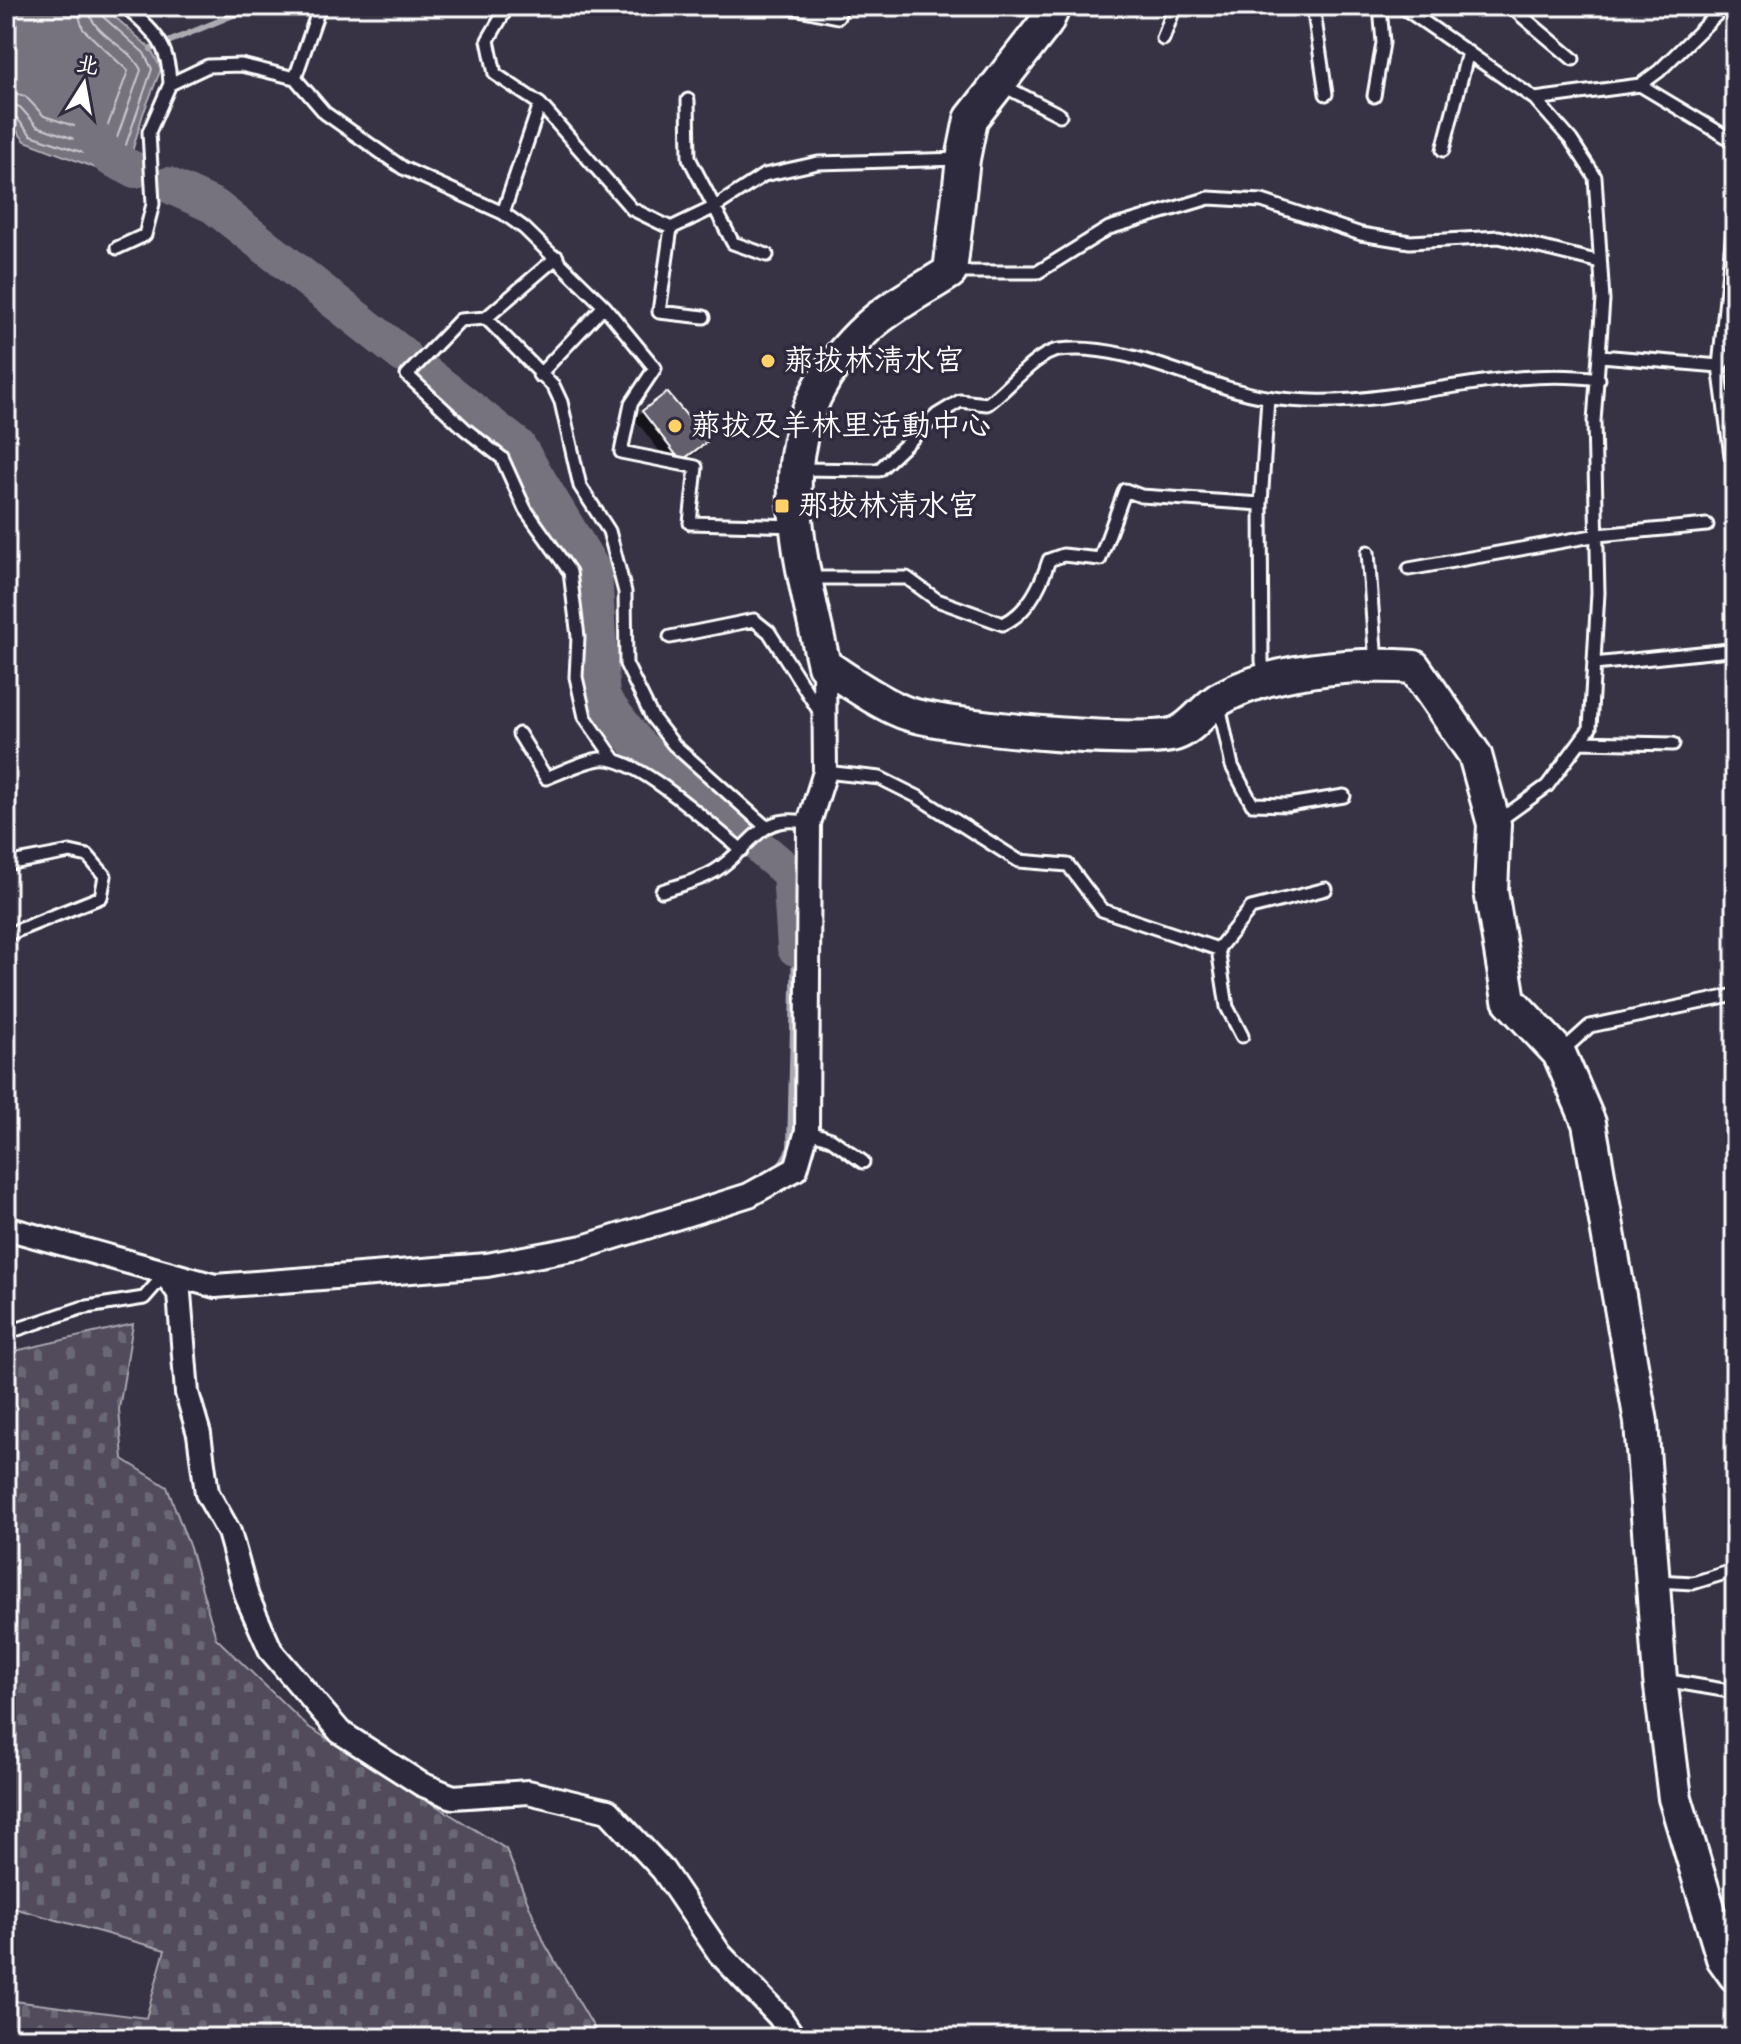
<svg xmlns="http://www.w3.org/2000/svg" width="1741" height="2044" viewBox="0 0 1741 2044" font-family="'Architects Daughter','LXGW WenKai TC',sans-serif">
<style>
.cemetery{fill:url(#cemetery-stones);stroke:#a8a6ae;stroke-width:2}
.water{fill:#76737f;stroke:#adabb2;stroke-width:2}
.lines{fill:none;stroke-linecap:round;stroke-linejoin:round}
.shore{stroke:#c8c7cc;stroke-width:2}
.stream{stroke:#adabb2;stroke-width:6}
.river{stroke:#76737f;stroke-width:36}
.building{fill:#635f6d;stroke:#fff;stroke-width:2;filter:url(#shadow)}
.lane-casing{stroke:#fff;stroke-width:17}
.street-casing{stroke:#fff;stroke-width:28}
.secondary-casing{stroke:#fff;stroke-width:38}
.lane{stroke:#2f2a3d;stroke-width:11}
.street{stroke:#2f2a3d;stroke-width:22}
.secondary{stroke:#2f2a3d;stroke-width:32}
.poi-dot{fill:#ffd166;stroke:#2f2a3d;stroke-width:3}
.labels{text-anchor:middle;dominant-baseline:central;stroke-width:7;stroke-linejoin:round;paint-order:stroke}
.poi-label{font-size:30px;fill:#fff;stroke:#2f2a3d;text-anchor:start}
</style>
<defs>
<pattern id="cemetery-stones" width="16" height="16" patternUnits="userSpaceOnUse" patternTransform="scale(2)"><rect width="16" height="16" fill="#514c5c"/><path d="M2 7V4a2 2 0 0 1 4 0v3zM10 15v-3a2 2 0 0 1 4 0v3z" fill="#6b6774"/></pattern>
<filter id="shadow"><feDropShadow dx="-7" dy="7" stdDeviation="0" flood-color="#0009"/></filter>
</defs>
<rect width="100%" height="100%" fill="#373345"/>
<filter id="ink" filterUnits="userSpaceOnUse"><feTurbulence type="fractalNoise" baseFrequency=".0125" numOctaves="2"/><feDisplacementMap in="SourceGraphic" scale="16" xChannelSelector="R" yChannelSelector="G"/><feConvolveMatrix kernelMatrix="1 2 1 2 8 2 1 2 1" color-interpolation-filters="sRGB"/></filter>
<g filter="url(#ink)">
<path class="cemetery" d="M133,1324L119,1409L123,1459L167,1487L190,1548L216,1638L307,1726L506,1849L545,1944L600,2038H6V2000L146,2018L165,1950L6,1906V1353Z"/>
<path class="water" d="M6,6L105,8L151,49L161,69L143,114L124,179L25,141L6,118Z"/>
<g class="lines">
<path class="shore" d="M6,91L25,96L44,116L104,136L128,71L83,29L76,6
M6,103L20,107L37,126L112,152L141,70C130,46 89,34 88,6
M6,114L15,116L31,135L119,165L152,69L144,53L101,15L98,6"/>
<path class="stream" d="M151,49L255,6
M777,1171L790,1148L795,948"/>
<path class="river" d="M91,134L110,158L135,170
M168,185L214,206L403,355
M424,372L518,446L594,572L602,698L639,746L738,829
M764,851L790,873L795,948"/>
</g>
<path class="building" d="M667,392L708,441L681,461L642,411Z"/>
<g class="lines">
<defs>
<path id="lane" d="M125,6C154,32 169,43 170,84
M508,6L488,40L495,74L540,104L632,209L671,228L715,207L764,175L818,163L962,159
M784,6L838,17L841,6
M1313,6L1326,94
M1401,6L1535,99L1571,140L1595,177L1603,300L1594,421L1598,593L1590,728L1547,786L1497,822
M1510,6L1573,59
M1163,39L1175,6
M295,78L320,6
M1000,84L1060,115
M1640,85L1735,142
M1374,96L1383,43L1380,6
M1535,99L1640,85L1659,71L1725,6
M688,100L689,158L733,243L767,255
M1443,150L1468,52
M503,213L540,104
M671,228L659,312L704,317
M117,248L145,235L153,204L149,132L170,84L208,66L241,65L295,78L325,113L403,168L503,213L524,228L604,306L655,368L631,404L621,452L696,467L690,523L796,526
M951,272H1038L1109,228L1209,198L1262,201L1361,234L1410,242L1499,237L1600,262
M486,318L557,257
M1601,356L1719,366L1728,357L1735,356
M539,375L604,306
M1731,456L1719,366L1735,211
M798,469L879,470L937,415L960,401L987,404C1006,391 1037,352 1059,350C1131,342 1197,386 1266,397C1379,416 1487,364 1599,379
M1368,552L1376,664
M1409,569L1598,535L1707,525
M809,578H907L937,600L1003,624C1028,613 1041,585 1049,560L1063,555L1100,559L1125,490L1141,496L1261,504
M670,637L754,620L769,632L821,714
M1594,664L1729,650
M1265,677L1262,661L1261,504L1268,398
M1219,705L1232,766L1252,804L1288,805L1344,796
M519,734L546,778C563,772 583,761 600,759C636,754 712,827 742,850
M1581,742L1673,744
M615,760L585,717L576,677L578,637L570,572L525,509L502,458L465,429L407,375L460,320L486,318L554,387L561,402L580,486L609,531L625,592L626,664L652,717L674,745L765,826
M825,772L880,778L918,797L1019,861L1068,865L1102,910L1218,949L1251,908L1326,889
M6,864L70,852L88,856L105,876L101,897L6,935
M662,891C679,885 699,881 715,871C751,849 759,811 809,823
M1218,949L1227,1007L1242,1036
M1560,1053L1590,1026L1735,995
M807,1131L831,1139L863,1162
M6,1333L81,1308L144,1298L165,1274
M1657,1581L1693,1583L1735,1570
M1664,1680L1735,1692"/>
<path id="street" d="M6,1228L215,1286L335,1277L487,1265L583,1247L749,1195L796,1169L807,1131L809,823L825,772L824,665
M165,1274L179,1293L187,1393L199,1434L207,1493L229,1532L247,1597L271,1651L340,1732L421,1784L453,1797L528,1792L608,1811L663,1870L720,1954L779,2016L794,2038"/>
<path id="secondary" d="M1054,6L1046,23L971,119L963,159L950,272C924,289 892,305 869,326C759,426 796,539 824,665C849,681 876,701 903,712C940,727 1138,745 1175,734C1191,729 1203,710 1218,700C1269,669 1355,663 1414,667L1475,755L1494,824L1491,891L1509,1000L1559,1053L1589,1123L1641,1422L1660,1679L1675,1798L1723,1958L1735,1975"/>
</defs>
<use href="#lane" class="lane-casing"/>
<use href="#street" class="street-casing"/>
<use href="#secondary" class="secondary-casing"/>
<use href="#lane" class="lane"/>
<use href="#street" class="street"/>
<use href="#secondary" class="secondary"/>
</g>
</g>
<g class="poi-dot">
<circle cx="768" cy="361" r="8"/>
<circle cx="675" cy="426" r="8"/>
<rect x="774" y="498" width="16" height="16" rx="4"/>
</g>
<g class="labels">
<g class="poi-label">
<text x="784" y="361">𦰡拔林清水宮</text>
<text x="691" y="426">𦰡拔及羊林里活動中心</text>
<text x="798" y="506">那拔林清水宮</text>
</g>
</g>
<rect width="1741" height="2044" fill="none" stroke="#2f2a3d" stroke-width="32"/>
<rect x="16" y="16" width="1709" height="2012" fill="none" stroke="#fff" stroke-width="3" filter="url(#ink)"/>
<g transform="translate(84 84) rotate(11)" stroke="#2f2a3d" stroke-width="6" paint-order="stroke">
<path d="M0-6L14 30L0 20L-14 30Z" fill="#ffffff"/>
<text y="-12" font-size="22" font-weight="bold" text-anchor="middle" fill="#ffffff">北</text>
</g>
</svg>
